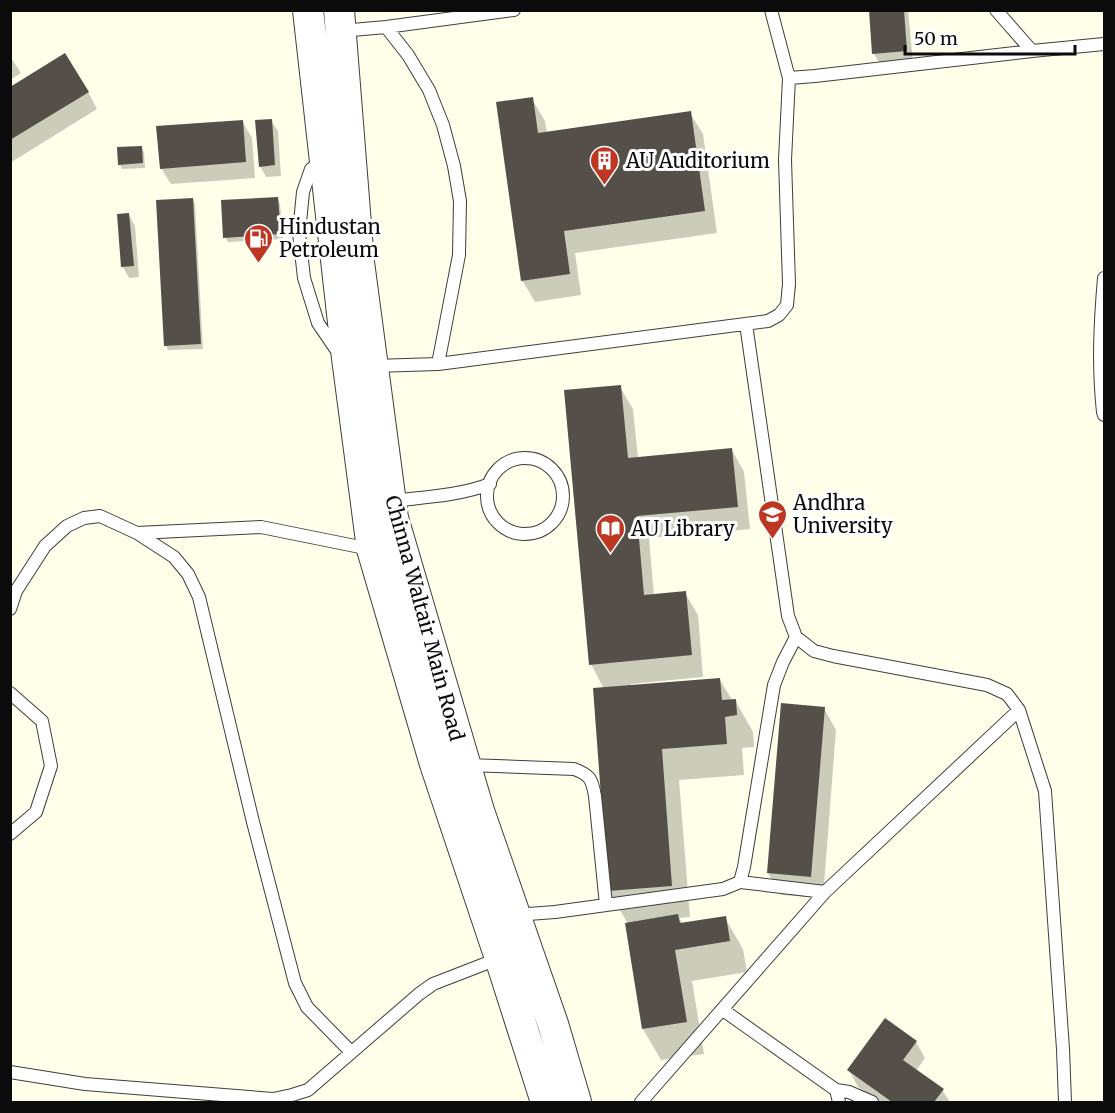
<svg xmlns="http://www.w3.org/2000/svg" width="1115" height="1113" viewBox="0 0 1115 1113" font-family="Merriweather,serif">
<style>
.shadow{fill:#0003}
.building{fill:#544f48}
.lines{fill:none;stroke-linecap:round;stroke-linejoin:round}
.service-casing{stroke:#3e3e3e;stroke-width:14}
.tertiary-casing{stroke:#3e3e3e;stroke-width:32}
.service{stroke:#fff;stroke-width:12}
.tertiary{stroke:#fff;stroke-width:30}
.labels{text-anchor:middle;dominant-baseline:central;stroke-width:6;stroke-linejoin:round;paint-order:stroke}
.poi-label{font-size:20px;fill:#0b0b0b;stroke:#fff;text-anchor:start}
.street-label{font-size:20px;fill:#0b0b0b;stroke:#fff}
</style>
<rect width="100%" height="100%" fill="#ffffea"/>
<path class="shadow" d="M870,10H908L913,62L880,64L874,54Z
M10,56L21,73L10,80Z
M10,89L88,92L97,109L10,163Z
M532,99L545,121L547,133L690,113L703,134L717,233L575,253L581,295L535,302L522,280Z
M242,121L252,138L255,178L171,184L161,168Z
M271,121L278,131L281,176L266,177L260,166Z
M141,147L144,152L145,168L122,169L120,165Z
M193,199L195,204L203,349L168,350L166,345Z
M278,199L280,204L283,239L228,242L225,237Z
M129,215L135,226L139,277L129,278L123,267L118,216Z
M620,387L633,409L638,458L732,450L744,472L750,529L649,538L654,596L685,593L698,615L703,677L631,684V686L720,680L732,700H735L753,732L754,747L742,748L744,775L679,780L690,917L679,918L683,924L725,918L743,949L747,972L692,981L704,1054L661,1060L643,1029L626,924H628L609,891L604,689L591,664Z
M824,708L836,730L823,898L781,895L768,873Z
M916,1042L925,1058L916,1071L942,1090L950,1102H880L858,1087L849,1070Z"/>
<path class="building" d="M869,10H904L907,51L872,54Z
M65,53L89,92L10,140V87Z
M533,97L538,133L691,111L705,211L564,231L570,274L521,281L496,102Z
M272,119L275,165L259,167L255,120Z
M243,120L246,162L160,169L156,126Z
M142,146L143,163L118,165L117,147Z
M278,197L281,234L223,238L221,200Z
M193,198L201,344L164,346L156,200Z
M129,213L134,266L121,267L117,214Z
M621,385L628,458L732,448L738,507L637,516L644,595L686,591L692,655L589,665L564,390Z
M720,678L722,700L736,699L737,715L725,717L727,744L662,749L672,886L608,891L593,688Z
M781,703L825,707L811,877L767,873Z
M678,914L680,923L726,916L730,941L675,950L687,1022L642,1029L625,923Z
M885,1018L917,1041L903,1060L944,1089L934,1102H892L847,1070Z"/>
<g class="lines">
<defs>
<path id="service" d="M771,10L789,78
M996,10L1032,51L1104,44
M386,27L408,55L429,90L443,125L454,166L460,201L459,255L438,364
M341,31L386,27L514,10
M323,160L311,169L303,192L299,233L304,278L318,323L335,348L341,353
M1104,278C1100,324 1098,366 1103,412L1104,415
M746,324L788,616L796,637
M374,366L438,364L768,321L779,315L787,305L789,284L785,160L789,78L815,76L1032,51
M487 496a38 38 0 1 1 76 0a38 38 0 1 1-76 0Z
M391,501C424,497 458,496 490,484
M137,533L261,527L370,549
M10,609L16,591L45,546L67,526L84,518L100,516L137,533L174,557L188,574L199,597L253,822L295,983L307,1007L351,1052
M10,693L42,721L51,766L36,812L10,834
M467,765L574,769C590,775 592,779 595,796L606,905
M740,882L825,892L1019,710
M515,915L555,912L723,889L740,882L744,867L774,685L783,662L796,637L814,651L833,656L987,685L1007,694L1019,710L1045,791L1063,1049L1065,1102
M723,1010L836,1090L839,1102
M10,1072L85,1084L273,1099L292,1095L308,1090L419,994L433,984L500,958
M836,1090L849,1092L872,1102
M641,1102L825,892"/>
<path id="tertiary" d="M308,10L347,358L372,549L435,764L500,958L546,1102
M339,10L359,262L393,518L479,811L553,1024L576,1102"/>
</defs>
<use href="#service" class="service-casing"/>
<use href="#tertiary" class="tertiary-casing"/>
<use href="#service" class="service"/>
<use href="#tertiary" class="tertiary"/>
</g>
<defs>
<symbol id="building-pin" viewBox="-11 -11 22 30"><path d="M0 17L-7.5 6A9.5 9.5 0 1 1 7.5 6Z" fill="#bd3722" stroke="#fff"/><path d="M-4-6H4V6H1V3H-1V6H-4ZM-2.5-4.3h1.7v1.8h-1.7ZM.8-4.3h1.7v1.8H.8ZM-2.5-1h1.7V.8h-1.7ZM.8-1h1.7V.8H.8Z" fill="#fff"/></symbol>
<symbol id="fuel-pin" viewBox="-11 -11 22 30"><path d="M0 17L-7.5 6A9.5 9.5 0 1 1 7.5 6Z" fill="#bd3722" stroke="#fff"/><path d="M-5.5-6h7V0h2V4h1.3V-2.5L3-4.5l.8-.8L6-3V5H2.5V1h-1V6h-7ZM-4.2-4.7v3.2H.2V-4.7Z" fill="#fff"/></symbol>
<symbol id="university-pin" viewBox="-11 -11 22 30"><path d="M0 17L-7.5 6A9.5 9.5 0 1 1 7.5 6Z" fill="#bd3722" stroke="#fff"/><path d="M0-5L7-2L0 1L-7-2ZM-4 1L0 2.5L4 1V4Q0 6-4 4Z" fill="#fff"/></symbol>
<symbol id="library-pin" viewBox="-11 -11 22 30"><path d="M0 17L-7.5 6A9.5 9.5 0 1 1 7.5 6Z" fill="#bd3722" stroke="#fff"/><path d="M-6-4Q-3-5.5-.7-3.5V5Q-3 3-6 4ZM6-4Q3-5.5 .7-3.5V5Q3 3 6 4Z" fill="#fff"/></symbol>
</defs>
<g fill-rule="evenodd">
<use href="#building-pin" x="588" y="144" width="33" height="45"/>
<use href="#fuel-pin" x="242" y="222" width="33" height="45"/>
<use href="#university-pin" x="756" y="498" width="33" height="45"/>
<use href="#library-pin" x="594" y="512" width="33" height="45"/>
</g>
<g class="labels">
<g class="poi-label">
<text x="626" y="160">AU Auditorium</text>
<text x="279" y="226">Hindustan<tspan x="279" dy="23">Petroleum</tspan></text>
<text x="793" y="502">Andhra<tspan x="793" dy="23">University</tspan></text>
<text x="631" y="528">AU Library</text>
</g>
<g class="street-label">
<text transform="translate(425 618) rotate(75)">Chinna Waltair Main Road</text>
</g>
</g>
<rect width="1115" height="1113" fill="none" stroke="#0b0b0b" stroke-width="24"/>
<path d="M905 45v9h170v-9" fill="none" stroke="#0b0b0b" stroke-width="3"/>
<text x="914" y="45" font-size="18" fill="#0b0b0b" stroke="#ffffff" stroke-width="4.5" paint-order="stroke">50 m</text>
</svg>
